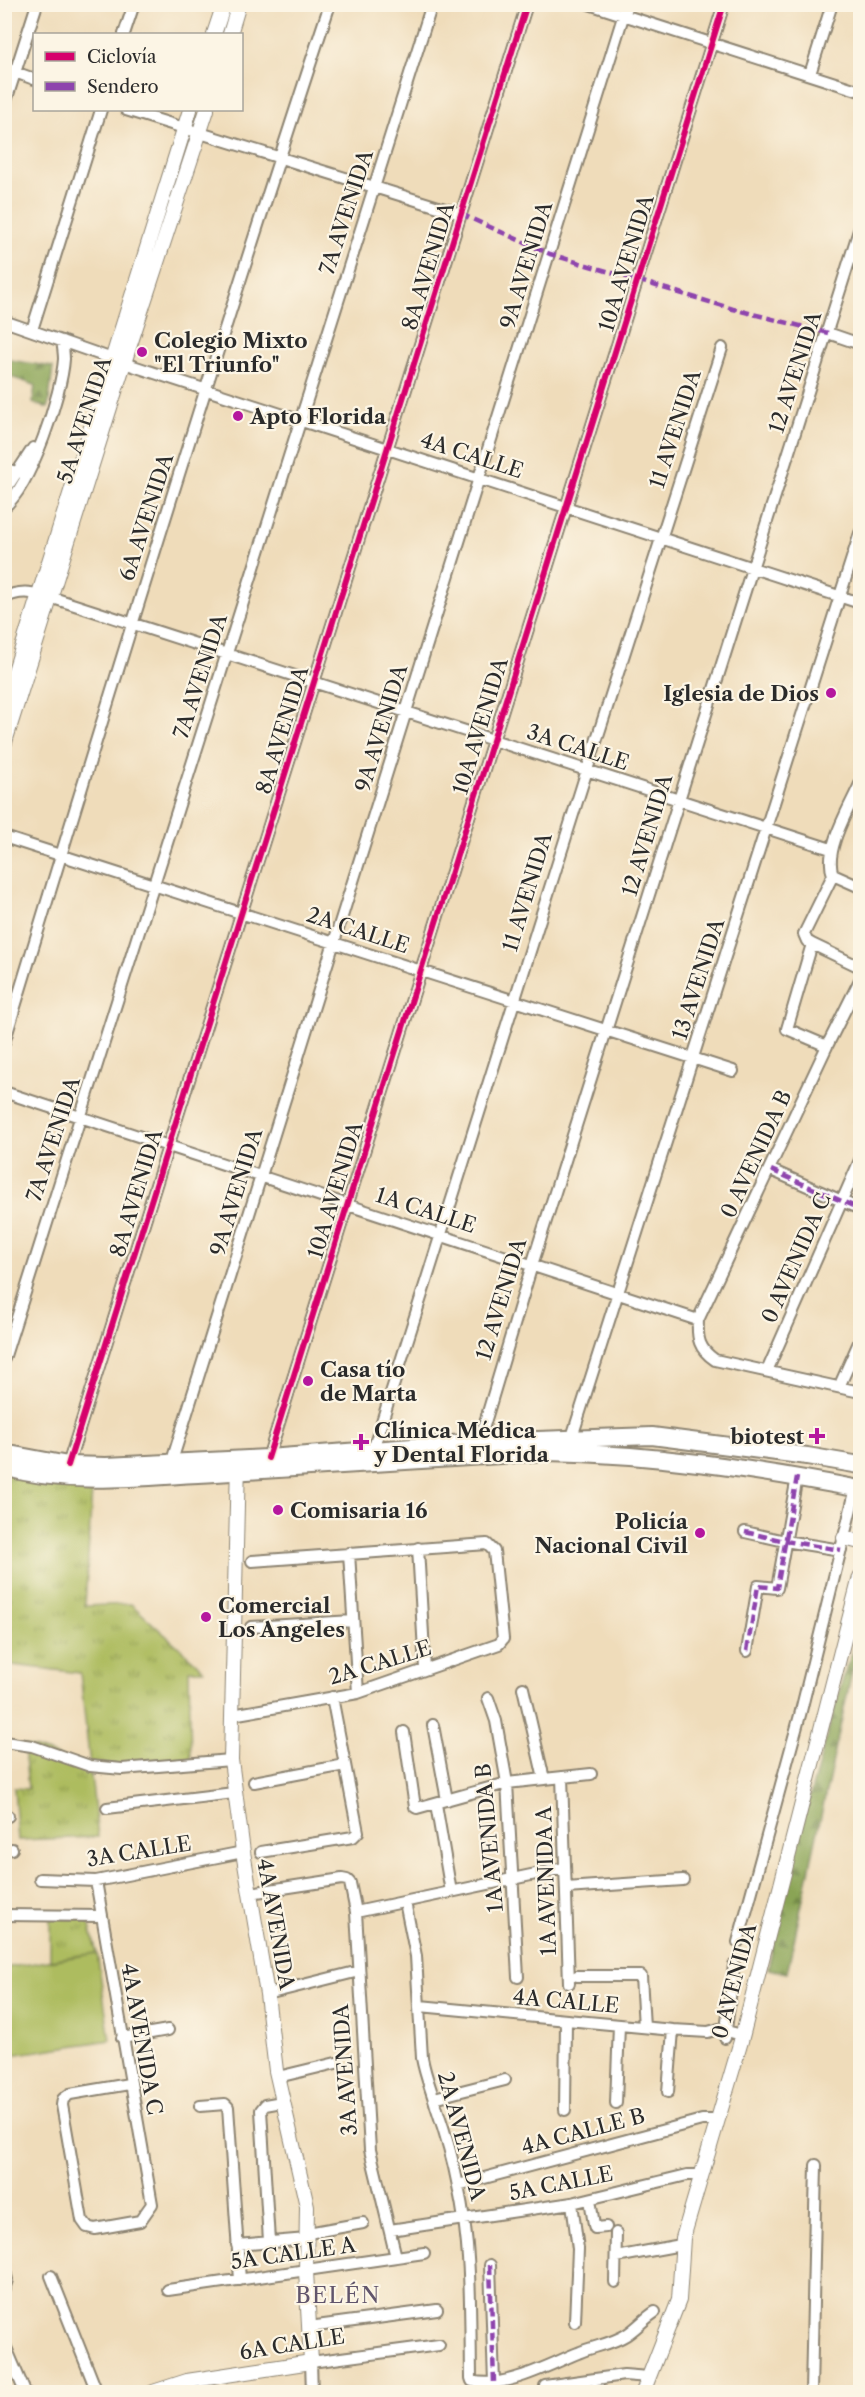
<svg xmlns="http://www.w3.org/2000/svg" width="865" height="2397" viewBox="0 0 865 2397" font-family="'Libre Caslon Text',serif">
<style>
.grass{fill:url(#grass-tufts);stroke:#6c7444;stroke-width:1.5}
.forest{fill:url(#forest-firs);stroke:#5a6840;stroke-width:1.5}
.garden{fill:#adbc5e;stroke:#6c7444;stroke-width:1.5}
.lines{fill:none;stroke-linecap:round;stroke-linejoin:round}
.street-casing{stroke:#8d8472;stroke-width:14}
.secondary-casing{stroke:#8d8472;stroke-width:16}
.primary-casing{stroke:#8d8472;stroke-width:20}
.street{stroke:#fff;stroke-width:10}
.secondary{stroke:#fff;stroke-width:14}
.primary{stroke:#fff;stroke-width:16}
.quiet{stroke:#8e44ad;stroke-width:4.5;stroke-dasharray:9 4.5;stroke-linecap:butt}
.cycleway-casing{stroke:#fcf5e5;stroke-width:10}
.cycleway{stroke:#d6006c;stroke-width:6}
.poi-dot{fill:#b5179e;stroke:#fcf5e5;stroke-width:2}
.labels{text-anchor:middle;dominant-baseline:central;stroke-width:4.5;stroke-linejoin:round;paint-order:stroke}
.street-label{font-size:21px;fill:#2b2b2b;stroke:#fcf5e5}
.poi-label{font-size:21px;font-weight:bold;fill:#2b2b2b;stroke:#fcf5e5;text-anchor:start}
.neighbourhood-label{font-size:22px;letter-spacing:1.5px;fill:#61556c;stroke:#fcf5e5}
</style>
<defs>
<pattern id="grass-tufts" width="24" height="20" patternUnits="userSpaceOnUse" patternTransform="scale(1.5)"><rect width="24" height="20" fill="#adbc5e"/><path d="M3 7l-1-3M5 7V3M7 7l1-3M15 17l-1-3M17 17v-4M19 17l1-3" fill="none" stroke="#8d994e"/></pattern>
<pattern id="forest-firs" width="22" height="20" patternUnits="userSpaceOnUse" patternTransform="scale(1.5)"><rect width="22" height="20" fill="#8aa455"/><path d="M5 1l3.5 6h-7zM16 11l3.5 6h-7z" fill="#718647"/></pattern>
</defs>
<rect width="100%" height="100%" fill="#fcf5e5"/>
<filter id="ink" filterUnits="userSpaceOnUse"><feTurbulence type="fractalNoise" baseFrequency=".0167" numOctaves="2"/><feDisplacementMap in="SourceGraphic" scale="12" xChannelSelector="R" yChannelSelector="G"/><feConvolveMatrix kernelMatrix="1 2 1 2 8 2 1 2 1" color-interpolation-filters="sRGB"/></filter>
<filter id="wash" filterUnits="userSpaceOnUse"><feTurbulence type="fractalNoise" baseFrequency=".008" numOctaves="4" result="noise"/><feDisplacementMap in="SourceGraphic" scale="24" xChannelSelector="R" yChannelSelector="G"/><feGaussianBlur stdDeviation="1.35" result="paint"/><feColorMatrix in="noise" values="0 0 0 0 0 0 0 0 0 0 0 0 0 0 0 0 0 1.4 0 .05"/><feComposite in="paint" operator="in"/></filter>
<g filter="url(#wash)">
<rect width="100%" height="100%" fill="#efdcba"/>
<path class="grass" d="M5,1468L92,1489L85,1606L131,1604L204,1670H189L191,1763L90,1767L98,1837L18,1840L14,1788L28,1789L24,1745L90,1766L80,1673L5,1664Z
M50,1918L88,1919L97,1953L50,1960Z"/>
<path class="forest" d="M4,359L53,367L48,408L33,403L35,385L5,375Z
M860,1635L787,1973L768,1969L798,1838L846,1668Z"/>
<path class="garden" d="M97,1953L110,2040L5,2056V1968Z"/>
</g>
<g filter="url(#ink)">
<g class="lines">
<defs>
<path id="street" d="M589,4L860,91
M124,34L134,4
M4,68L34,79
M810,74L832,4
M4,107L37,4
M126,110L461,214
M4,321L124,363L860,603
M32,330L101,110
M828,333L860,344
M4,468L18,473
M4,492L33,448
M4,507C31,486 62,393 64,359C64,353 63,347 62,341
M4,598C21,589 33,593 50,597L831,849
M4,837L733,1071
M833,875L860,887
M812,944L860,967
M860,980L827,1046L698,1320C697,1339 699,1349 715,1360L860,1392
M4,1043C109,696 216,349 330,4
M827,1046L787,1029L812,944L807,941L804,934L833,875C823,850 850,807 860,784
M4,1092L698,1320
M771,1170L860,1209
M4,1359L432,4
M767,1371L860,1160
M839,1387L860,1340
M572,1437L860,533
M478,1446L532,1265L860,227
M373,1450L587,770L722,348
M268,1458L724,4
M171,1464L627,4
M68,1465L527,4
M745,1532L785,1541L841,1550
M418,1548L425,1669
M349,1553L358,1693
M251,1627L353,1621
M747,1651L758,1586L777,1588L797,1477
M523,1688L544,1779
M488,1698L496,1721L507,1783L518,1977
M232,1715L358,1693L499,1644L503,1639L494,1551L487,1544L252,1561
M433,1725L447,1800
M404,1732L415,1807L417,1808L507,1783L591,1774
M4,1742L32,1746L90,1766L122,1769L231,1760
M562,1777L569,1983
M254,1782L345,1765
M436,1804L451,1892
M107,1808L234,1793
M4,1816H8
M4,1851L12,1849
M261,1852L353,1837L358,1832L332,1697
M40,1879L96,1881L243,1852
M96,1881L152,2204L140,2221L95,2229L87,2227L82,2220L62,2105L63,2099L70,2094L129,2084
M566,1888L683,1880
M250,1893L342,1879L347,1880L350,1883L356,1912L370,2150L396,2257
M405,1902L416,1956L422,2058C425,2075 431,2089 436,2106C445,2132 453,2159 458,2186C472,2249 470,2313 471,2378L472,2381C504,2390 550,2364 578,2353C594,2346 612,2344 626,2335C637,2328 644,2319 655,2312
M356,1912L564,1868
M4,1915L102,1916
M738,1942L800,1715L856,1488
M577,1976H641L644,2027
M267,1994L359,1971
M420,2006L673,2030L708,2032L719,2029L742,2035
M122,2038L168,2030
M725,2038L734,1965
M278,2077L336,2063
M668,2092L673,2030
M434,2098L505,2080
M616,2103L619,2025
M200,2106L225,2104L228,2107L240,2280
M565,2110L566,2021
M458,2185L702,2120H718
M590,2199L594,2225L595,2228L606,2227
M572,2203L578,2249L575,2322
M390,2230L572,2203L687,2175H702
M308,2233L363,2223
M269,2241L261,2110L265,2105L282,2102
M237,2245L307,2239
M616,2257L681,2245
M490,2265L494,2382
M4,2266L7,2280L4,2289
M51,2276L97,2392
M615,2282L616,2233
M168,2290L424,2253
M309,2327L437,2310
M4,2343L25,2392
M545,2386L624,2375L648,2377
M312,2392L311,2362L439,2345
M597,2392L598,2379
M811,2392L816,2165"/>
<path id="secondary" d="M214,34L224,4
M230,34L239,4
M4,706L190,110
M4,745L124,363L207,110
M844,1538L860,1542
M153,2392L187,2381L311,2362L306,2271L307,2206L276,2071L267,1994L243,1852L231,1760L238,1462
M643,2392L679,2300L683,2238L741,2041L860,1577"/>
<path id="primary" d="M4,1453L68,1465L106,1466L268,1458L478,1442L652,1436L807,1456L860,1465
M4,1467C73,1487 146,1476 216,1473C327,1467 437,1459 547,1452C656,1454 754,1469 860,1489"/>
</defs>
<use href="#street" class="street-casing"/>
<use href="#secondary" class="secondary-casing"/>
<use href="#primary" class="primary-casing"/>
<use href="#street" class="street"/>
<use href="#secondary" class="secondary"/>
<use href="#primary" class="primary"/>
<path class="quiet" d="M461,214L550,254L733,309L828,333
M771,1170L860,1209
M745,1532L785,1541L841,1550
M747,1651L758,1586L777,1588L797,1477
M490,2265L494,2382"/>
<defs>
<path id="cycleway" d="M268,1458L724,4
M68,1465L527,4"/>
</defs>
<use href="#cycleway" class="cycleway-casing"/>
<use href="#cycleway" class="cycleway"/>
</g>
</g>
<g class="poi-dot">
<circle cx="142" cy="352" r="6"/>
<circle cx="238" cy="416" r="6"/>
<circle cx="831" cy="693" r="6"/>
<circle cx="308" cy="1381" r="6"/>
<path d="M814 1427h6v6h6v6h-6v6h-6v-6h-6v-6h6z"/>
<path d="M358 1433h6v6h6v6h-6v6h-6v-6h-6v-6h6z"/>
<circle cx="278" cy="1510" r="6"/>
<circle cx="700" cy="1533" r="6"/>
<circle cx="206" cy="1617" r="6"/>
</g>
<g class="labels">
<g class="street-label">
<text transform="translate(346 212) rotate(-72)">7A AVENIDA</text>
<text transform="translate(626 263) rotate(-73)">10A AVENIDA</text>
<text transform="translate(526 265) rotate(-73)">9A AVENIDA</text>
<text transform="translate(428 266) rotate(-73)">8A AVENIDA</text>
<text transform="translate(795 372) rotate(-72)">12 AVENIDA</text>
<text transform="translate(84 420) rotate(-72)">5A AVENIDA</text>
<text transform="translate(675 429) rotate(-72)">11 AVENIDA</text>
<text transform="translate(472 455) rotate(18)">4A CALLE</text>
<text transform="translate(146 517) rotate(-72)">6A AVENIDA</text>
<text transform="translate(200 676) rotate(-72)">7A AVENIDA</text>
<text transform="translate(480 726) rotate(-73)">10A AVENIDA</text>
<text transform="translate(381 728) rotate(-73)">9A AVENIDA</text>
<text transform="translate(282 730) rotate(-73)">8A AVENIDA</text>
<text transform="translate(578 747) rotate(18)">3A CALLE</text>
<text transform="translate(647 835) rotate(-73)">12 AVENIDA</text>
<text transform="translate(527 892) rotate(-73)">11 AVENIDA</text>
<text transform="translate(358 930) rotate(18)">2A CALLE</text>
<text transform="translate(698 979) rotate(-72)">13 AVENIDA</text>
<text transform="translate(53 1139) rotate(-72)">7A AVENIDA</text>
<text transform="translate(756 1154) rotate(-65)">0 AVENIDA B</text>
<text transform="translate(335 1190) rotate(-73)">10A AVENIDA</text>
<text transform="translate(236 1192) rotate(-73)">9A AVENIDA</text>
<text transform="translate(136 1193) rotate(-73)">8A AVENIDA</text>
<text transform="translate(426 1210) rotate(18)">1A CALLE</text>
<text transform="translate(796 1258) rotate(-66)">0 AVENIDA C</text>
<text transform="translate(501 1299) rotate(-73)">12 AVENIDA</text>
<text transform="translate(380 1662) rotate(-17)">2A CALLE</text>
<text transform="translate(489 1838) rotate(-95)">1A AVENIDA B</text>
<text transform="translate(139 1851) rotate(-9)">3A CALLE</text>
<text transform="translate(546 1881) rotate(-92)">1A AVENIDA A</text>
<text transform="translate(276 1924) rotate(80)">4A AVENIDA</text>
<text transform="translate(734 1981) rotate(-75)">0 AVENIDA</text>
<text transform="translate(566 2001) rotate(5)">4A CALLE</text>
<text transform="translate(142 2039) rotate(80)">4A AVENIDA C</text>
<text transform="translate(345 2070) rotate(-94)">3A AVENIDA</text>
<text transform="translate(583 2131) rotate(-15)">4A CALLE B</text>
<text transform="translate(462 2136) rotate(75)">2A AVENIDA</text>
<text transform="translate(561 2183) rotate(-11)">5A CALLE</text>
<text transform="translate(293 2253) rotate(-8)">5A CALLE A</text>
<text transform="translate(292 2344) rotate(-9)">6A CALLE</text>
</g>
<g class="poi-label">
<text x="154" y="340">Colegio Mixto<tspan x="154" dy="24">"El Triunfo"</tspan></text>
<text x="250" y="416">Apto Florida</text>
<text x="819" y="693" text-anchor="end">Iglesia de Dios</text>
<text x="320" y="1369">Casa tío<tspan x="320" dy="24">de Marta</tspan></text>
<text x="374" y="1430">Clínica Médica<tspan x="374" dy="24">y Dental Florida</tspan></text>
<text x="804" y="1436" text-anchor="end">biotest</text>
<text x="290" y="1510">Comisaria 16</text>
<text x="688" y="1521" text-anchor="end">Policía<tspan x="688" dy="24">Nacional Civil</tspan></text>
<text x="218" y="1605">Comercial<tspan x="218" dy="24">Los Angeles</tspan></text>
</g>
<g class="neighbourhood-label">
<text x="338" y="2295">BELÉN</text>
</g>
</g>
<rect width="865" height="2397" fill="none" stroke="#fcf5e5" stroke-width="24"/>
<rect x="33" y="33" width="210" height="78" fill="#fcf5e5" stroke="#a8a49b" stroke-width="1.5"/>
<rect x="45" y="52" width="30" height="9" fill="#d6006c" stroke="#a8a49b" stroke-width="1.5"/>
<text x="87" y="63" font-size="18" fill="#2b2b2b">Ciclovía</text>
<rect x="45" y="82" width="30" height="9" fill="#8e44ad" stroke="#a8a49b" stroke-width="1.5"/>
<text x="87" y="93" font-size="18" fill="#2b2b2b">Sendero</text>
</svg>
